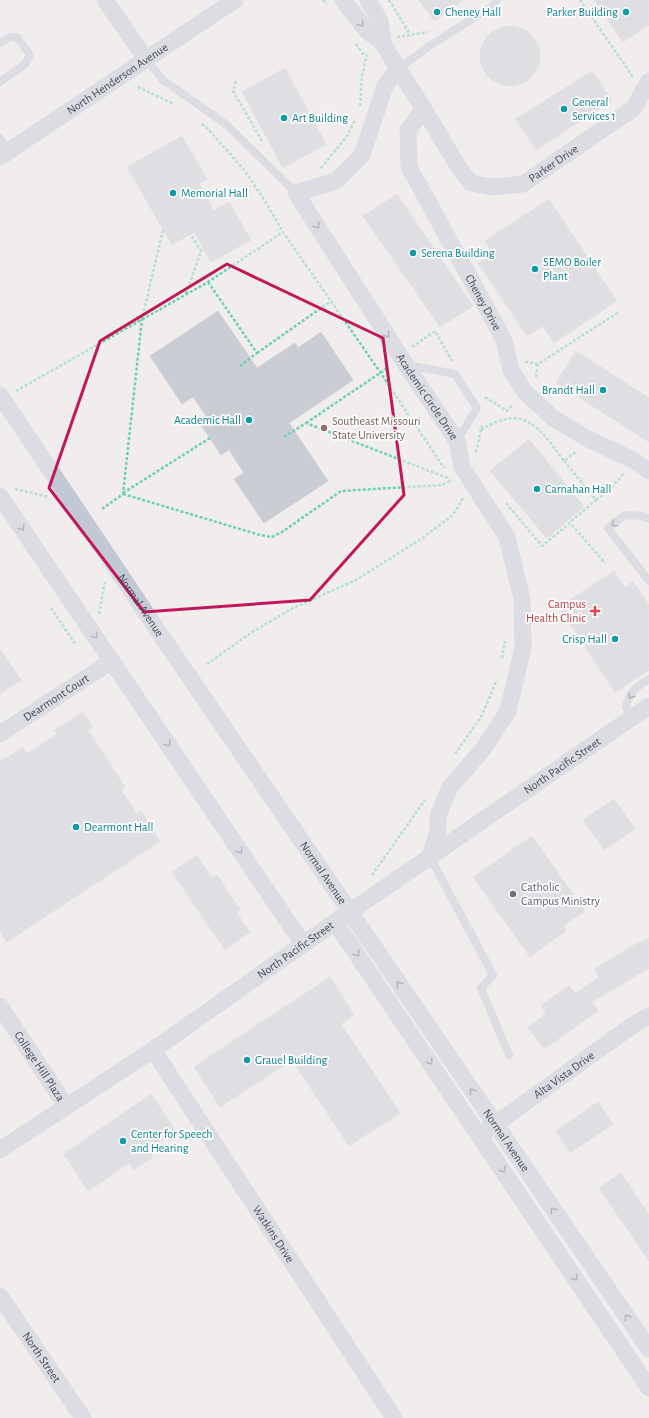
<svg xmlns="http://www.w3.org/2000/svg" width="649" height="1418" viewBox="0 0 649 1418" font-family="'Alegreya Sans',sans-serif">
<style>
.building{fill:#cbcdd5;stroke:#d0d1d9}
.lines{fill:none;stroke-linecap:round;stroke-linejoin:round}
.path{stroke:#6dd1b1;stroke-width:2.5;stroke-dasharray:3 2;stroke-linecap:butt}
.service{stroke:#c2c9d5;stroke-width:8}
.minor{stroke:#c2c9d5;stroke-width:17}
.oneway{stroke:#707886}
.marked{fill:none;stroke:#c2185b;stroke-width:3;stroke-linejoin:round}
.culture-dot{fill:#0f9aa8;stroke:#fff;stroke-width:1.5}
.education-dot{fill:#8d6e63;stroke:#fff;stroke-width:1.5}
.health-dot{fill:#e0444e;stroke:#fff;stroke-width:1.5}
.worship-dot{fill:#6b7280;stroke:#fff;stroke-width:1.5}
.labels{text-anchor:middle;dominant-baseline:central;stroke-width:3.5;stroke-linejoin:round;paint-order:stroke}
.culture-label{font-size:12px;fill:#0d838f;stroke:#fff;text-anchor:start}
.street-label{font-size:12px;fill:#444c5b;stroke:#fff}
.education-label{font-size:12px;fill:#785e54;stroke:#fff;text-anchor:start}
.health-label{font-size:12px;fill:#be3a42;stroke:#fff;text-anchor:end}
.worship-label{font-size:12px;fill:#5b616d;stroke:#fff;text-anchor:start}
</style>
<rect width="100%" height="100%" fill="#f0edec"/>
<path class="building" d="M419,0H463L434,21Z
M594,0H649V25L623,42Z
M480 56a30 30 0 1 1 60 0a30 30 0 1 1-60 0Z
M285,68L326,144L283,168L242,92Z
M592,71L612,100L536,150L516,119Z
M182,136L207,179L199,184L214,211L229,202L251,240L211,262L194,232L172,245L127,167Z
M397,194L473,306L440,327L363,216Z
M549,199L617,301L554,343L543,326L527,336L478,263L493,253L485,241Z
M218,311L257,368L295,343L298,348L321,332L353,380L289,423L328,481L264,523L234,479L244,473L229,450L221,455L199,422L207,417L193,397L182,404L150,356Z
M576,351L649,398V442L556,383Z
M529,439L584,507L547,538L490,471Z
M614,571L625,588L633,581L649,605V670L615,692L559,607Z
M0,649L21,680L0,694Z
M83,712L93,727L88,730L125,787L121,790L137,814L141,811L160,841L7,942L0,932V762L23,747L27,754L57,734L54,731Z
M614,799L635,829L604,850L583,820Z
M532,836L585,911L563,926L567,930L530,957L473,877Z
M197,855L212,878L217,875L240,910L236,912L250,932L225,950L172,872Z
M649,938V968L592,1002L598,1011L544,1049L528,1027L546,1014L541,1005L569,986L575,994L599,977L594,969L639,942L640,943Z
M330,977L354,1015L341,1024L400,1113L349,1146L292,1060L220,1107L194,1067Z
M151,1094L176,1131L148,1150L153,1157L134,1170L129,1163L88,1191L64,1154Z
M598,1102L613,1124L570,1153L556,1131Z
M621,1173L649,1215V1261L599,1188Z"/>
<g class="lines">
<path class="path" d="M323,0L327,4
M389,0L410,34
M580,0L633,77
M397,37L428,32
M356,44L362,53L367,55
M236,81L233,91L262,141
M138,87L174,104
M360,106L362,75L367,55
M202,124L209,130L245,171L265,201L283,232L380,372L444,468
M321,168L347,136L355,120
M208,282L257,353L240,366
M186,294L201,251L190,234
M412,347L435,331L452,361
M257,353L331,301
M525,362L538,364L619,312
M536,377L538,364
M16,391L208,282L283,232
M485,397L507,411L513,404
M306,423L389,367
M481,430C524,403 539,427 564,461L577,451
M284,437L306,423L450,479
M476,452L482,425
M564,461L596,500L569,523
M15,489L49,497
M123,493L210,438
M123,494L260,535L272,537L282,532L341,491L442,485L452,480
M596,500L612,487L624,473
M506,503L542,546L570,523L605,563
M102,509L123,494L142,319L163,230
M51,608L76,645
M99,614L105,582
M502,658L505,641
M207,664L251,633L291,609L356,580L421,539L453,515L463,498
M455,754L481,717L497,680
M372,875L425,800"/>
<path class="service" d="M0,43L10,37H17L30,55L25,64L0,82
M146,59L163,80L227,125L296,193
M398,69L434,43L491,7L497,0
M0,138L8,151
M408,365L455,374L477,408L457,441
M649,519L643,516L625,515L608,528L649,581
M632,718L626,707C629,692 636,687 649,679
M430,857L493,975L481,988L509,1055"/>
<g class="minor">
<path d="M105,0L146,59"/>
<path d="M343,0L366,30L383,43"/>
<path id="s1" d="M368,0L380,21L383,43L398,69L424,109L408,130L409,167L504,340L511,370L525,392L553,418L590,440L631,459L649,471"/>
<path id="s2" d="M398,69L385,86L362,155L336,181L296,193L406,365L457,441L462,467L507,537L522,599L523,648L508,711L484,748L450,787L438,816V830L430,857"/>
<path id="s3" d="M424,109L459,168L471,183L492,187L523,184L634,108L649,81"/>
<path id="s4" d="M0,157L235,0"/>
<path id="s5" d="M0,395L158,631L649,1349"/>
<path d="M0,496L303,944"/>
<path id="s6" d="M0,734L112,661"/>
<path d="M335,922L649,1388"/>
<path id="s7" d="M0,1006L66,1106"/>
<path id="s8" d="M153,1050L394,1418"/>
<path id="s9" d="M486,1131L633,1025L649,1016"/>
<path id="s10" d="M0,1150L153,1050L335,922L649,706"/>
<path id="s11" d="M0,1296L83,1418"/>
</g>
</g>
<defs><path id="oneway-chevron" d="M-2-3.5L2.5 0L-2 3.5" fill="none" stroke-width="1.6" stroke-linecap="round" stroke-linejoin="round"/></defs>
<g class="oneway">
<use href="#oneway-chevron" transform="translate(361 24) rotate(54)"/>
<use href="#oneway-chevron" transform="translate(317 226) rotate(57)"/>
<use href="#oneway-chevron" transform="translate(387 335) rotate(57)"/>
<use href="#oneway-chevron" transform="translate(614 524) rotate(142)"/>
<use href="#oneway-chevron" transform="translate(22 528) rotate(56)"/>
<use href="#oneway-chevron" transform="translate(95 636) rotate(56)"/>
<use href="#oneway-chevron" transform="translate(631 696) rotate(122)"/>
<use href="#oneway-chevron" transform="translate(168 744) rotate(56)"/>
<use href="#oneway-chevron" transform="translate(240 851) rotate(56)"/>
<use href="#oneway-chevron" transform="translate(357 954) rotate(56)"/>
<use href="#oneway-chevron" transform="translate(399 984) rotate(-124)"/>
<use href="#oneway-chevron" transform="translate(430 1062) rotate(56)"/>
<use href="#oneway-chevron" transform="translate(472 1091) rotate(-124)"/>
<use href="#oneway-chevron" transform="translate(503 1170) rotate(56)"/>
<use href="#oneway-chevron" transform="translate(553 1210) rotate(-124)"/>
<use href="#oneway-chevron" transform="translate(575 1278) rotate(56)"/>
<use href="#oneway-chevron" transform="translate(627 1317) rotate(-124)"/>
</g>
<path d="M0 0H649V1418H0ZM227,264L383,338L404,495L310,600L144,612L49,488L100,341Z" fill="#f0edec" fill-opacity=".55" fill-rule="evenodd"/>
<path class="marked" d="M227,264L383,338L404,495L310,600L144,612L49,488L100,341Z"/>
<g class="culture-dot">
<circle cx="437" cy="12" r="4"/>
<circle cx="626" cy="12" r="4"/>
<circle cx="564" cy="109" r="4"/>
<circle cx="284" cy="118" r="4"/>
<circle cx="173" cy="193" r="4"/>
<circle cx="413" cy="253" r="4"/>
<circle cx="535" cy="269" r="4"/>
<circle cx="603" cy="390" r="4"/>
<circle cx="249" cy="420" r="4"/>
<circle cx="537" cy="489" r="4"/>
<circle cx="615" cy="639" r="4"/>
<circle cx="76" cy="827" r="4"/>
<circle cx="247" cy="1060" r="4"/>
<circle cx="123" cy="1141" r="4"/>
</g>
<circle class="education-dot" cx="324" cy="428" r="4"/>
<path class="health-dot" d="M593 605h4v4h4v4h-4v4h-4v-4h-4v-4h4z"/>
<circle class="worship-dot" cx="513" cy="894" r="4"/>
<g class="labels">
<g class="culture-label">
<text x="445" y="12">Cheney Hall</text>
<text x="618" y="12" text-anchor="end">Parker Building</text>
<text x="572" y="102">General<tspan x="572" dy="14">Services 1</tspan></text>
<text x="292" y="118">Art Building</text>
<text x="181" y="193">Memorial Hall</text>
<text x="421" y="253">Serena Building</text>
<text x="543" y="262">SEMO Boiler<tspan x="543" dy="14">Plant</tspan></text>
<text x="595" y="390" text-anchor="end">Brandt Hall</text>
<text x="241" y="420" text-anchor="end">Academic Hall</text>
<text x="545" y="489">Carnahan Hall</text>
<text x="607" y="639" text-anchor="end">Crisp Hall</text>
<text x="84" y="827">Dearmont Hall</text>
<text x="255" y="1060">Grauel Building</text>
<text x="131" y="1134">Center for Speech<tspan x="131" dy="14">and Hearing</tspan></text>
</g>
<g class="street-label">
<text stroke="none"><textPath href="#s4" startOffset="141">North Henderson Avenue</textPath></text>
<text stroke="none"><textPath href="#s3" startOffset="177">Parker Drive</textPath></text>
<text stroke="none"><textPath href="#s1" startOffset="342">Cheney Drive</textPath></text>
<text stroke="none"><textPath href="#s2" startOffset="415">Academic Circle Drive</textPath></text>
<text stroke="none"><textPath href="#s5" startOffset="253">Normal Avenue</textPath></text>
<text stroke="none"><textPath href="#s6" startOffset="67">Dearmont Court</textPath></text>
<text stroke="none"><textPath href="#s10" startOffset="681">North Pacific Street</textPath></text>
<text stroke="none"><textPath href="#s5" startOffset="577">Normal Avenue</textPath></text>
<text stroke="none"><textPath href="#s10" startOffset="357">North Pacific Street</textPath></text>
<text stroke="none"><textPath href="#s7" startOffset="72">College Hill Plaza</textPath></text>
<text stroke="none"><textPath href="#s9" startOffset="96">Alta Vista Drive</textPath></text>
<text stroke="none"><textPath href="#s5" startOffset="901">Normal Avenue</textPath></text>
<text stroke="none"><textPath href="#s8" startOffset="220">Watkins Drive</textPath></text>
<text stroke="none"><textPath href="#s11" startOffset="74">North Street</textPath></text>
</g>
<g class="education-label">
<text x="332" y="421">Southeast Missouri<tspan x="332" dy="14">State University</tspan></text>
</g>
<g class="health-label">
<text x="586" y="604">Campus<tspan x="586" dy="14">Health Clinic</tspan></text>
</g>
<g class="worship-label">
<text x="521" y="887">Catholic<tspan x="521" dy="14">Campus Ministry</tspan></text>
</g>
</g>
</svg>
